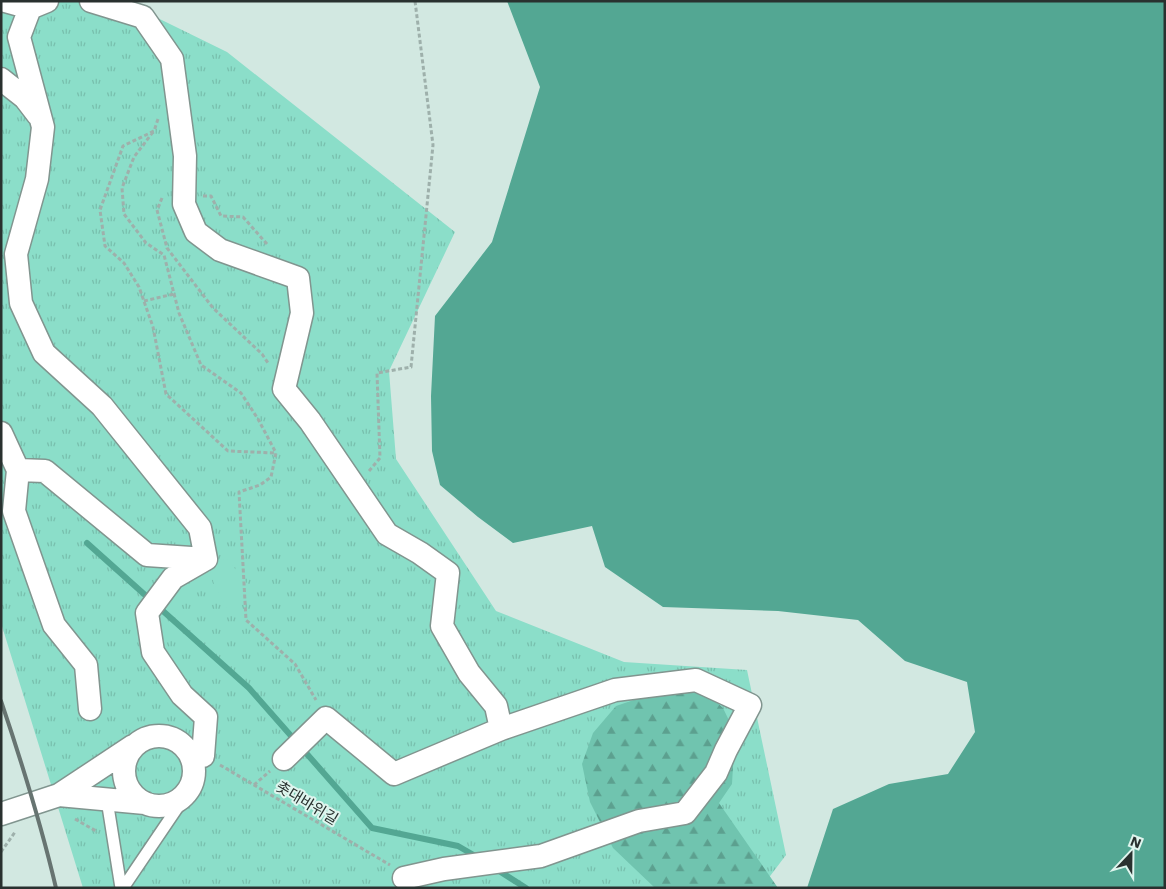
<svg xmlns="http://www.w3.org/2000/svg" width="1166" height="889" viewBox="0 0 1166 889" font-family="'Work Sans','Noto Sans KR',sans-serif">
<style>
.grass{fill:url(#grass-tufts)}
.forest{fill:url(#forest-firs)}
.pitch{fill:#8bdec9}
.water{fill:#53a793}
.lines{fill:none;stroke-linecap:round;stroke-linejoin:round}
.stream{stroke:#53a793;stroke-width:6}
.lane-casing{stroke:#81958f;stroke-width:14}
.street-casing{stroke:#81958f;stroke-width:25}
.path{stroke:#9eb0ab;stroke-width:3;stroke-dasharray:4 2.5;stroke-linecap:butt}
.lane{stroke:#fff;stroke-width:11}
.street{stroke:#fff;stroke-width:22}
.rail{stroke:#677471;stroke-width:4}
.labels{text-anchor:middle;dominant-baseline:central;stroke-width:4;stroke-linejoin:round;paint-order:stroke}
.street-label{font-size:15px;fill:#29312f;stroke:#dff5ee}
</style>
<defs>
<pattern id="grass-tufts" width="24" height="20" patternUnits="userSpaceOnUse" patternTransform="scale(1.25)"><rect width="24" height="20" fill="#8bdec9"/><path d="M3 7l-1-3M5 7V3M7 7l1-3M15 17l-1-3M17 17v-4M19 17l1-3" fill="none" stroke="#78bfad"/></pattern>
<pattern id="forest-firs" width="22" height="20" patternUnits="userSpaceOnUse" patternTransform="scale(1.25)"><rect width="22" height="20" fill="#70c4af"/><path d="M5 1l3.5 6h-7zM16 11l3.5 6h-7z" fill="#5ca08f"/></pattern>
</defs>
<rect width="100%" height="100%" fill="#d2e8e1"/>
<path class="grass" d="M1,1H123L227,52L455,232L389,371L396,459L496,611L624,662L747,670L786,855L761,888H83L1,623Z"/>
<path class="forest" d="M693,680L723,708L735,733L732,784L719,803L778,888H655L613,848L590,802L582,764L593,733L616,706Z"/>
<path class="pitch" d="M206,559L228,560L254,592L230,614L214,584Z"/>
<path class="water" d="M507,1H1165V888H807L833,809L889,784L948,774L975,732L967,682L905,661L858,620L778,611L663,607L605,567L592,526L513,543L478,517L440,485L432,451L431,396L435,316L492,242L540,87Z"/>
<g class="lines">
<path class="stream" d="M87,543L249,688L372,828L458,846L477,857
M496,869L526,888"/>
<defs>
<path id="lane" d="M107,800L121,888
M123,888L188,792"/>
<path id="street" d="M5,1L30,8
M47,1L30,8L19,37L43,127L37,179L16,254L21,303L44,353L102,406L200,528L206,559L173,578L147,613L153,652L182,695L206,717L203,756
M91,1L143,17L172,59L185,156L184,204L196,232L220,250L298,278L302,313L284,389L310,421L387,534L420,553L448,573L442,626L469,673L496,706L501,729
M1,79L25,98L38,115
M1,433L18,470L14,511L54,625L86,665L90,709
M18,470L45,471L147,555L206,559
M124 771a35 35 0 1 1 70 0a35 35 0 1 1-70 0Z
M284,759L326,718L394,774L501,729L615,690L696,680L750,705L726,750L716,773L685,813L639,821L541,856L444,869L404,878
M59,795L145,803
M1,814L59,795L133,746"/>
</defs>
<use href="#lane" class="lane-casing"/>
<use href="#street" class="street-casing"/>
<path class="path" d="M158,119L154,131L123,146L100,210L105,246L124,263L139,287L153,327L166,394L228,451L276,453L271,477L260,485L239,492L246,620L295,664L316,700
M153,132L134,157L122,188L124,214L146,243L164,255L179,313L201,365L241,393L258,419L276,453
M203,196H211L221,216L243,217L267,244
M162,198L157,210L167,248L213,308L262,354L268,363
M144,301L174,294
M369,471L380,458L377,373L411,367L433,145L415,1
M220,765L390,865
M254,785L270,771
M75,819L96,831V833
M1,852L15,832"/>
<use href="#lane" class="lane"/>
<use href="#street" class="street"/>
<path class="rail" d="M1,701C22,763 41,824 56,888"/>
</g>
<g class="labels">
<g class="street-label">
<text transform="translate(307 803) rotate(31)">촛대바위길</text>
</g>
</g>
<rect width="1166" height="889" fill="none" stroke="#29312f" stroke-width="5"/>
<g transform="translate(1131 854) rotate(22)" stroke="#dff5ee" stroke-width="4" paint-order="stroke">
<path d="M0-4L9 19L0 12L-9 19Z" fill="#29312f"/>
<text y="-8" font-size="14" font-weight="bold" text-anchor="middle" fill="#29312f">N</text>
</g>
</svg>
